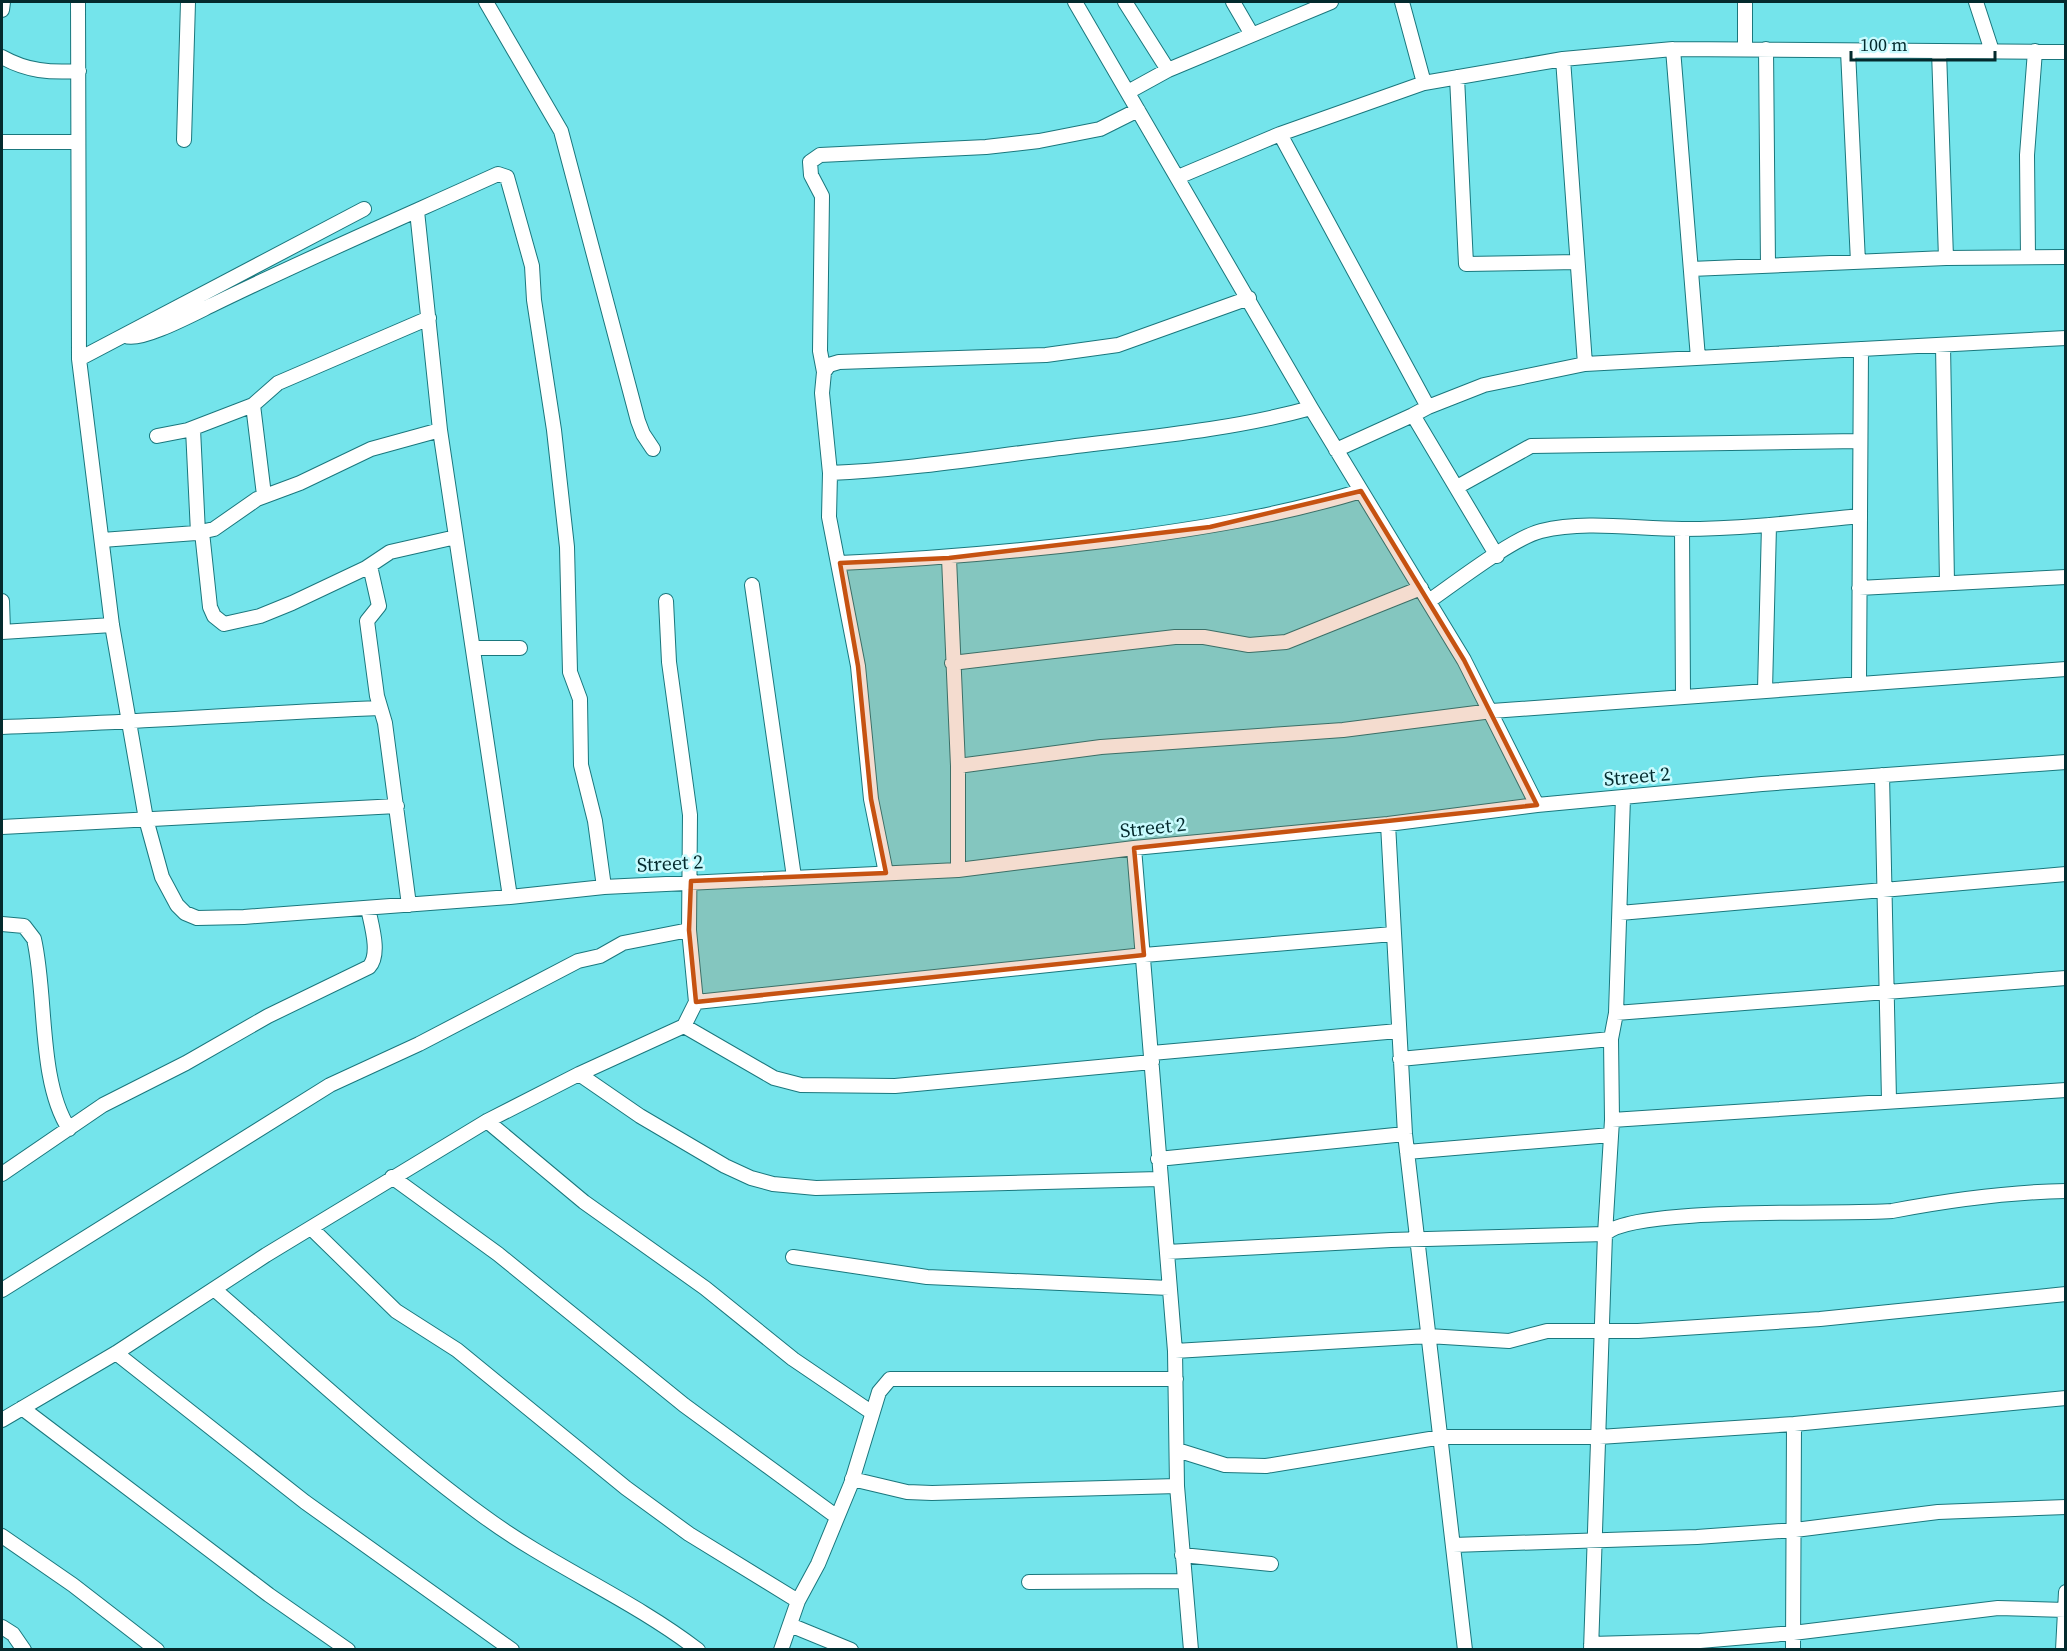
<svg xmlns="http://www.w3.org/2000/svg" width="2067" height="1651" viewBox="0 0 2067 1651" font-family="'Source Serif 4',serif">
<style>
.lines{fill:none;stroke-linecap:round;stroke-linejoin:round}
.minor-casing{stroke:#1a777d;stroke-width:16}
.minor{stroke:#fff;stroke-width:14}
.marked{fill:#c65211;fill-opacity:0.2;stroke:#c65211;stroke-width:4.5;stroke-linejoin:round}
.labels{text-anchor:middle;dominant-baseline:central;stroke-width:5;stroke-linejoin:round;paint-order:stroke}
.street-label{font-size:20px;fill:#042a2d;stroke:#c9fbfe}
</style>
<rect width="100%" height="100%" fill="#74e4eb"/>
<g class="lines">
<defs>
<path id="minor" d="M78,2L79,359L112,625L146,819L162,877L177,905L185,913L197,918L244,917L510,897L604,887L958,870L1134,848L1388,824L1537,805L1762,784L2066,762
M486,2L561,131L638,421L643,434L653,449
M1075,2L1311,408L1464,660L1537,805
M1125,2L1168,70
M1233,2L1251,33
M1402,2L1424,83
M1976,2L1992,51
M2,10L3,2
M1745,48V2
M1766,49L1768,265
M1848,51L1858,262
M1939,51L1946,258
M2,57C27,71 50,73 79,71
M1563,59L1673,49
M1457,77L1466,264L1577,262
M1128,92L1168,70L1331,2
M1280,134L1428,407L1484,385L1585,364L2066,338
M184,140L188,2
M2,142H78
M1178,177L1280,134L1424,83L1563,59L1585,364
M417,211L440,430
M2028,257L2027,155L2035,51
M1691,269L1946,258L2066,257
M126,336C140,343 199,311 214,304C308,258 403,217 498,174L507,177L532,266L534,300L554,430L567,547L570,672L580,699L581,765L595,821L604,887
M1943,345L1947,583
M1698,358L1673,49L2066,52
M79,359L364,209
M824,372L820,351L822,196L811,175L810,162L820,155L986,147L1039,141L1100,129L1138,110
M1428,407L1413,415L1497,556
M193,429L198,533
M157,436L188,430L253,405
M1336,450L1413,415
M830,473C904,470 979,458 1053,449C1138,438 1228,431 1311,408
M1457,487L1531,446L1859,441
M264,495L253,405L278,383L429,318
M1682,529L1683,696
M202,532L210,607L214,616L224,624L260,616L292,603L366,568L390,552L456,537
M102,540L196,533L214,529L257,499L300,483L371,449L440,430L510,897
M949,558L958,766V870
M840,563C931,559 1021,551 1112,540C1197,529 1279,516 1361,491
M370,566L379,606L367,621L377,696L385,723L409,905
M752,585L794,877
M1859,588L2066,577
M2,601L3,632
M666,601L669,662L690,815L689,930L696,1002L684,1026
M1429,601C1455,583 1513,538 1541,531C1587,520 1636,529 1682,529C1742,529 1801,522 1860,516
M2,632L112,625
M474,648H520
M952,663L1175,637H1204L1249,645L1286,642L1421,588
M1859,683L1861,349
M1765,690L1769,525
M2,727C128,723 254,713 380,708
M958,766L1101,747L1343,730L1492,711L2066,669
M1882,775L1889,1100
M1388,824L1405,1134L1465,1650
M2,827L397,806
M1134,848L1175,1351L1177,1486L1191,1650
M886,873L871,799L858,666L829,517L830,473L822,393L824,372L829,365L839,362L1046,355L1118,345L1249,298
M1620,913L2066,874
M2,924L24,926L34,939C47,995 38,1081 69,1129
M696,1002L1144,955L1393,934
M1616,1013L2066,978
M1152,1053L1398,1031
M1400,1059L1611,1039
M579,1074L640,1116L725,1166L751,1178L773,1184L816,1188L1159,1179
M1612,1120L2066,1090
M487,1121L584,1202L705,1288L793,1359L871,1412
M1407,1152L1611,1135
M1158,1159L1405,1134
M2,1174L103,1105L186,1063L268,1016L369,967C381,954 371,924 368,908
M392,1177L498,1254L684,1405L837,1517
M311,1228L396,1311L457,1350L626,1488L689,1534L798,1601
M1167,1252L1391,1240L1605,1234C1633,1206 1842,1215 1892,1211C1950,1200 2006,1192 2066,1191
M793,1257L927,1277L1169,1288
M214,1289C302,1365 388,1446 482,1515C551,1566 630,1598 698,1650
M2,1290L330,1085L419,1044L578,961L600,956L623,943L689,930
M1175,1351L1428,1336L1509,1341L1547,1331H1638L1820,1319L2066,1294
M116,1353L305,1502L512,1650
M22,1408L269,1595L348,1650
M2,1420L116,1353L266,1255L487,1121L579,1074L684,1026L774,1078L801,1085L895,1086L1152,1062
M1177,1450L1225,1465L1266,1466L1442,1437H1599L1794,1424L2066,1398
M852,1479L907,1492L932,1493L1177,1486
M2,1536L73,1585L157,1650
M1453,1545L1697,1537L1795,1530L1938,1512L2066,1507
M1182,1555L1271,1564
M1029,1582L1184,1581
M790,1625L851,1650
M2,1627L13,1634L24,1650
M1591,1644L1700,1641L1793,1633L1998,1608L2065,1610
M781,1650L798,1601L818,1564L851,1484L879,1392L890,1379H1176
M1591,1650L1605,1234L1612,1120L1611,1039L1616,1013L1623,797
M1793,1650L1794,1424
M2063,1650L2066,1592"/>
</defs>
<use href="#minor" class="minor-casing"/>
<use href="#minor" class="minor"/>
</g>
<path class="marked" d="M1361,491L1464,660L1537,805L1134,848L1144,955L696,1002L689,930L691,881L886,873L871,799L858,666L840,563L949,558L1210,527Z"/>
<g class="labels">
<g class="street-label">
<text transform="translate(1637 776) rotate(-5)">Street 2</text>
<text transform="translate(1153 827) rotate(-6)">Street 2</text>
<text transform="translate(670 863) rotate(-3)">Street 2</text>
</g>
</g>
<rect width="2067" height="1651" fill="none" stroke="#042a2d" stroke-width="6"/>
<path d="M1851 51v9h144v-9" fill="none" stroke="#042a2d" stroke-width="3"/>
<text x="1860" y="51" font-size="18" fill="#042a2d" stroke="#c9fbfe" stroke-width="4.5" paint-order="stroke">100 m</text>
</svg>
